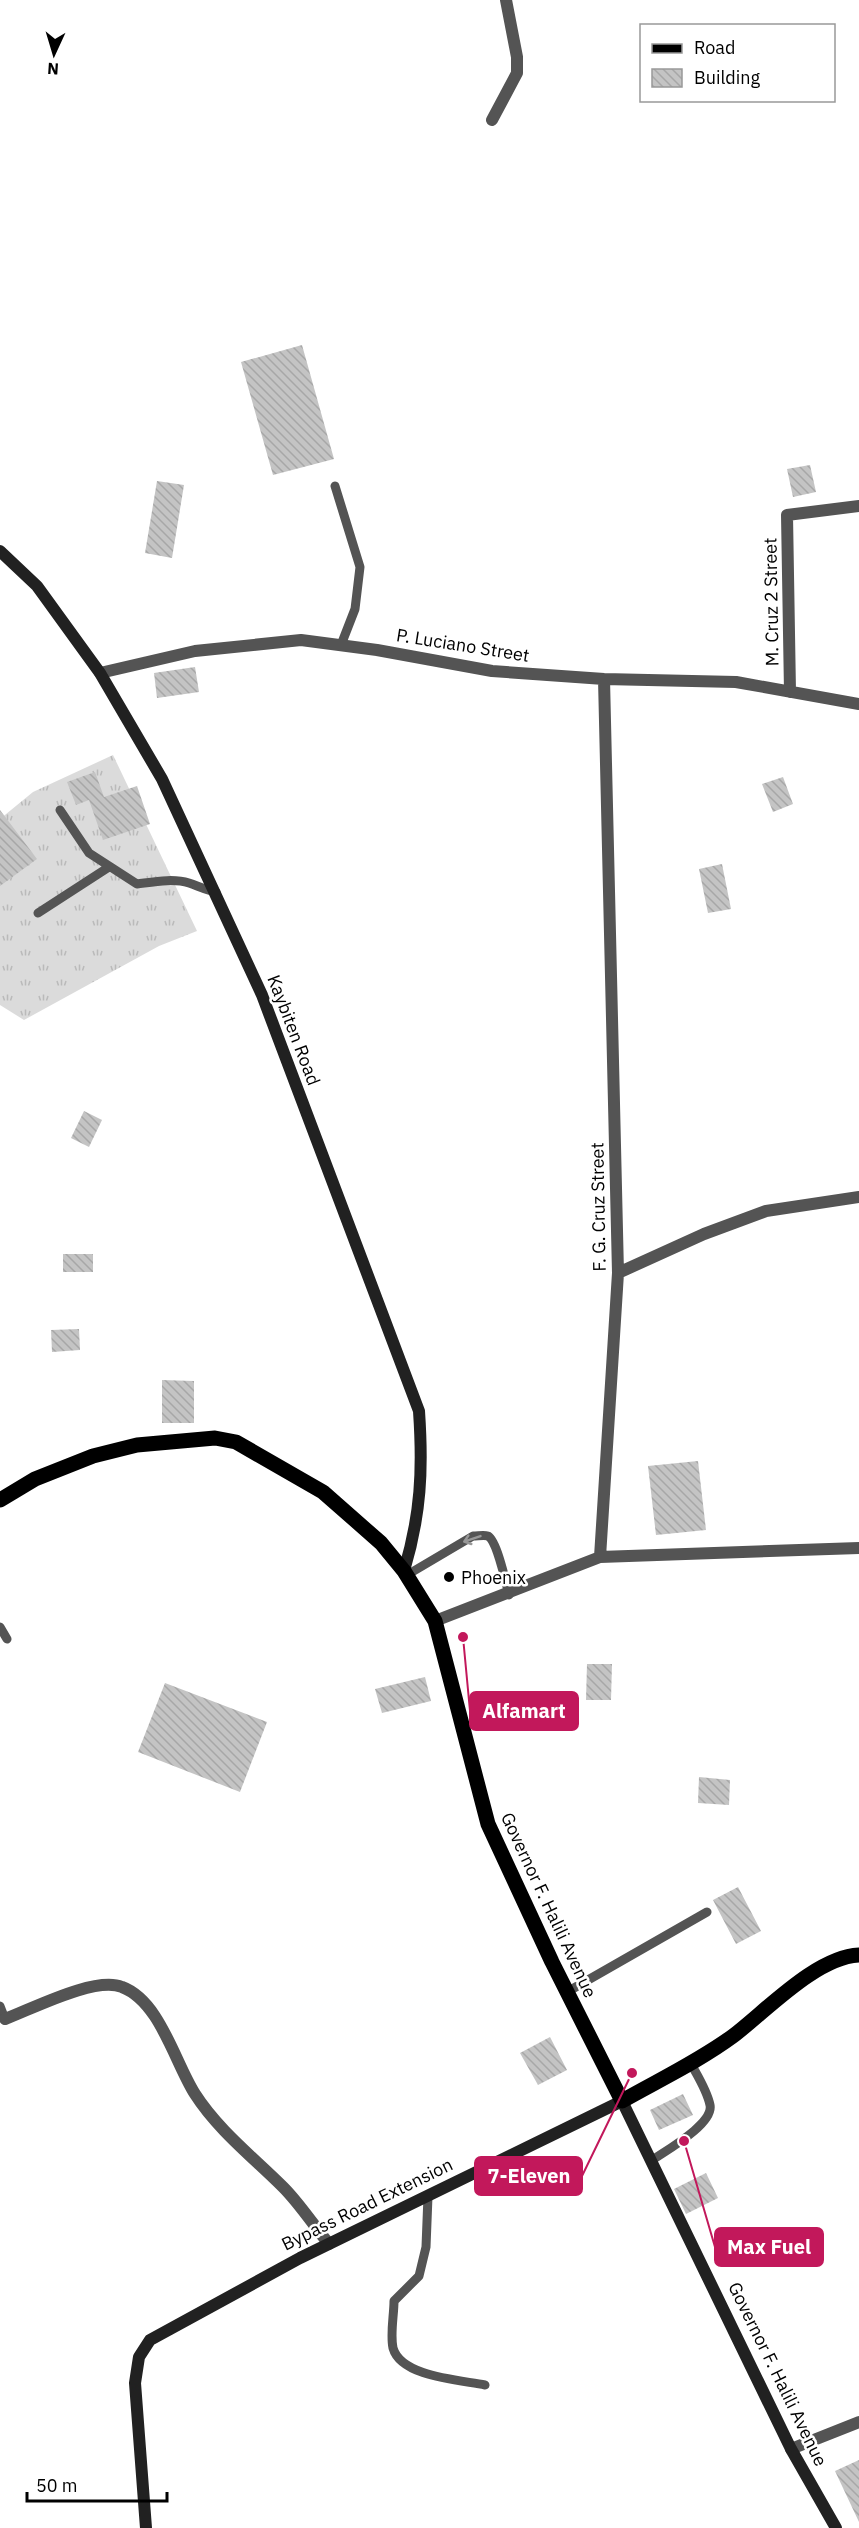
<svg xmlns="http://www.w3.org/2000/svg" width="859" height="2528" viewBox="0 0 859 2528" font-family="'IBM Plex Sans',sans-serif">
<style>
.grass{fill:url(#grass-tufts)}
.building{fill:url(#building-back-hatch)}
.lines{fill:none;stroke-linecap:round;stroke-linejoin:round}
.lane{stroke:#545454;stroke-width:9}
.street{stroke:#545454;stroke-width:12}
.secondary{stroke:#212121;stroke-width:12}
.primary{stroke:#000;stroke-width:15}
.oneway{stroke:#989898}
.poi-dot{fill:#000;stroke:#fff;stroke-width:2}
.labels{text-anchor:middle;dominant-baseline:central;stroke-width:5;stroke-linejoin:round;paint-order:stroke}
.street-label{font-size:18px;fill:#000;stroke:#fff}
.poi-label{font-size:18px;fill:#000;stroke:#fff;text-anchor:start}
.leader{fill:none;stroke:#c2185b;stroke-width:2}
.callout-dot{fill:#c2185b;stroke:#fff;stroke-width:2}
.callout{fill:#c2185b;stroke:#c2185b;stroke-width:2}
.callout-label{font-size:20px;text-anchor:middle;font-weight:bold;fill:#fff}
</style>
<defs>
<pattern id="grass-tufts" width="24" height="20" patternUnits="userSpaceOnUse" patternTransform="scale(1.5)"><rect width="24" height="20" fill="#dbdbdb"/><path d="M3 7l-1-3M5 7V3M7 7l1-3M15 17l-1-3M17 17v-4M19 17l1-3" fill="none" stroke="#bababa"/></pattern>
<pattern id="building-back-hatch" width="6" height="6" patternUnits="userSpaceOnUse" patternTransform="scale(1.5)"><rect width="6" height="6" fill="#c4c4c4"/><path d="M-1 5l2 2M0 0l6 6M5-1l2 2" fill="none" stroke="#a7a7a7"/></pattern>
</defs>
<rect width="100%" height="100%" fill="#fff"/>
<path class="grass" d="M113,755L197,931L159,946L24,1020L0,1005V819L33,792Z"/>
<path class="building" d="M302,345L334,459L273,475L241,362Z
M810,465L816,492L793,497L787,469Z
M157,481L184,485L172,558L145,553Z
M195,667L199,692L157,698L154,673Z
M95,772L104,797L137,786L150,824L103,840L89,800L76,805L67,782Z
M783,777L793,804L773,812L762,784Z
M0,810L37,859L0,886Z
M722,864L731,909L708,913L699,869Z
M84,1111L102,1120L89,1147L71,1138Z
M63,1254H93V1272H63Z
M79,1329L80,1350L52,1352L51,1330Z
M162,1380L194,1381V1423H162Z
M698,1461L706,1530L656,1535L648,1466Z
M587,1664H612L611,1700H586Z
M425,1677L431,1701L382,1713L375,1689Z
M165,1683L267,1722L240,1792L138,1752Z
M699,1777L730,1780L729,1805L698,1803Z
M738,1887L761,1931L736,1944L713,1900Z
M550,2037L567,2070L538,2085L520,2053Z
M683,2094L693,2115L659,2130L650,2110Z
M706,2173L718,2198L686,2214L674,2189Z
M859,2460V2522L835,2471Z"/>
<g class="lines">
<path class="lane" d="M335,486L360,567L355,609L341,645
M60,810L89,853L137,884C153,882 173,878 189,883C198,886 206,890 216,892
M38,913L109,867
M407,1575L473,1536C478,1536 484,1535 488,1536C497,1541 506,1583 509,1595
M0,1627L7,1639
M567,1992L707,1912
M0,2006L5,2019
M651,2161C665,2151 714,2124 710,2105C707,2090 697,2075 690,2062
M428,2196L426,2247L419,2276L394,2301C394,2315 390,2334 393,2348C401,2377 460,2380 485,2385"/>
<path class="street" d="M492,120L517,73V57L506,0
M100,673L195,651L301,640L377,650L492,671L604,679L736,682L859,704
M790,692L787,515L859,506
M618,1273L704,1234L766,1211L859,1197
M600,1557L618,1273L604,679
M435,1621L600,1557L859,1548
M5,2019C32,2009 95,1976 122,1987C160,2001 175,2063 195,2094C218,2130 254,2158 283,2187C300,2204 314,2226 329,2244
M791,2449L859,2422"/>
<path class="secondary" d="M0,551L37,586L100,673L162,779L262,995L419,1411C423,1470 421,1514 404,1571
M146,2528L135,2383L139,2357L150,2340L300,2258L622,2101L791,2449L836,2528"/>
<path class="primary" d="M0,1500L35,1479L93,1456L137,1445L215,1438L236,1442L323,1492L381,1543L404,1571L435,1621L488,1824L552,1962L622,2101C659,2080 699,2061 733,2036C766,2011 816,1957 859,1955"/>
</g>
<defs><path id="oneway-shaft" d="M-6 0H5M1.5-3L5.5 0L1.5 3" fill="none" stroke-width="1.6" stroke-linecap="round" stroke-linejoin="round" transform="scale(1.5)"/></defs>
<use class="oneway" href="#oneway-shaft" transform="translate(472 1539) rotate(161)"/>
<circle class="poi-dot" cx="449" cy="1577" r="6"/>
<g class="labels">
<g class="street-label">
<text transform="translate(771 602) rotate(-91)">M. Cruz 2 Street</text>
<text transform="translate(463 645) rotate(9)">P. Luciano Street</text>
<text transform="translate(294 1030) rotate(69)">Kaybiten Road</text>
<text transform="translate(598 1207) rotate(-91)">F. G. Cruz Street</text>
<text transform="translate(549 1905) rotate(65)">Governor F. Halili Avenue</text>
<text transform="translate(367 2204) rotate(-26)">Bypass Road Extension</text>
<text transform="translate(778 2374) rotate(64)">Governor F. Halili Avenue</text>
</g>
<g class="poi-label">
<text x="461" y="1577">Phoenix</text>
</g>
</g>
<path class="leader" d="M463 1637L470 1711M632 2073L582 2176M684 2141L715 2247"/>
<g class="callout-dot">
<circle cx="463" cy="1637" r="6"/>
<circle cx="632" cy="2073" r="6"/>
<circle cx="684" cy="2141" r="6"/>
</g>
<g class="callout">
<rect x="470" y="1692" width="108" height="38" rx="6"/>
<rect x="475" y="2157" width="107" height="38" rx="6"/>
<rect x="715" y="2228" width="108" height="38" rx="6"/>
</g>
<g class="callout-label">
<text x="524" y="1718">Alfamart</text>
<text x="529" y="2183">7-Eleven</text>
<text x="769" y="2254">Max Fuel</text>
</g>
<rect x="640" y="24" width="195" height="78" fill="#ffffff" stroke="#999999" stroke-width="1.5"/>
<rect x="652" y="44" width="30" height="9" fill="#000000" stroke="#999999" stroke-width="1.5"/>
<text x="694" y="54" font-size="18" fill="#000000">Road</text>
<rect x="652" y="69" width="30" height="18" fill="url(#building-back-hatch)" stroke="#999999" stroke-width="1.5"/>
<text x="694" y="84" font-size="18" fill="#000000">Building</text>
<g transform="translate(54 54) rotate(184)" stroke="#ffffff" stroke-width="4.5" paint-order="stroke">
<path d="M0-4.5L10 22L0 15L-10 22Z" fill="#000000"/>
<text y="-9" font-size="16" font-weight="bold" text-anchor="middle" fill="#000000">N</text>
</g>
<path d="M27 2492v9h140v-9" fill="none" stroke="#000000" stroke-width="3"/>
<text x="36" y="2492" font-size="18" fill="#000000" stroke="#ffffff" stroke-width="4.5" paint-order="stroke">50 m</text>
</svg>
